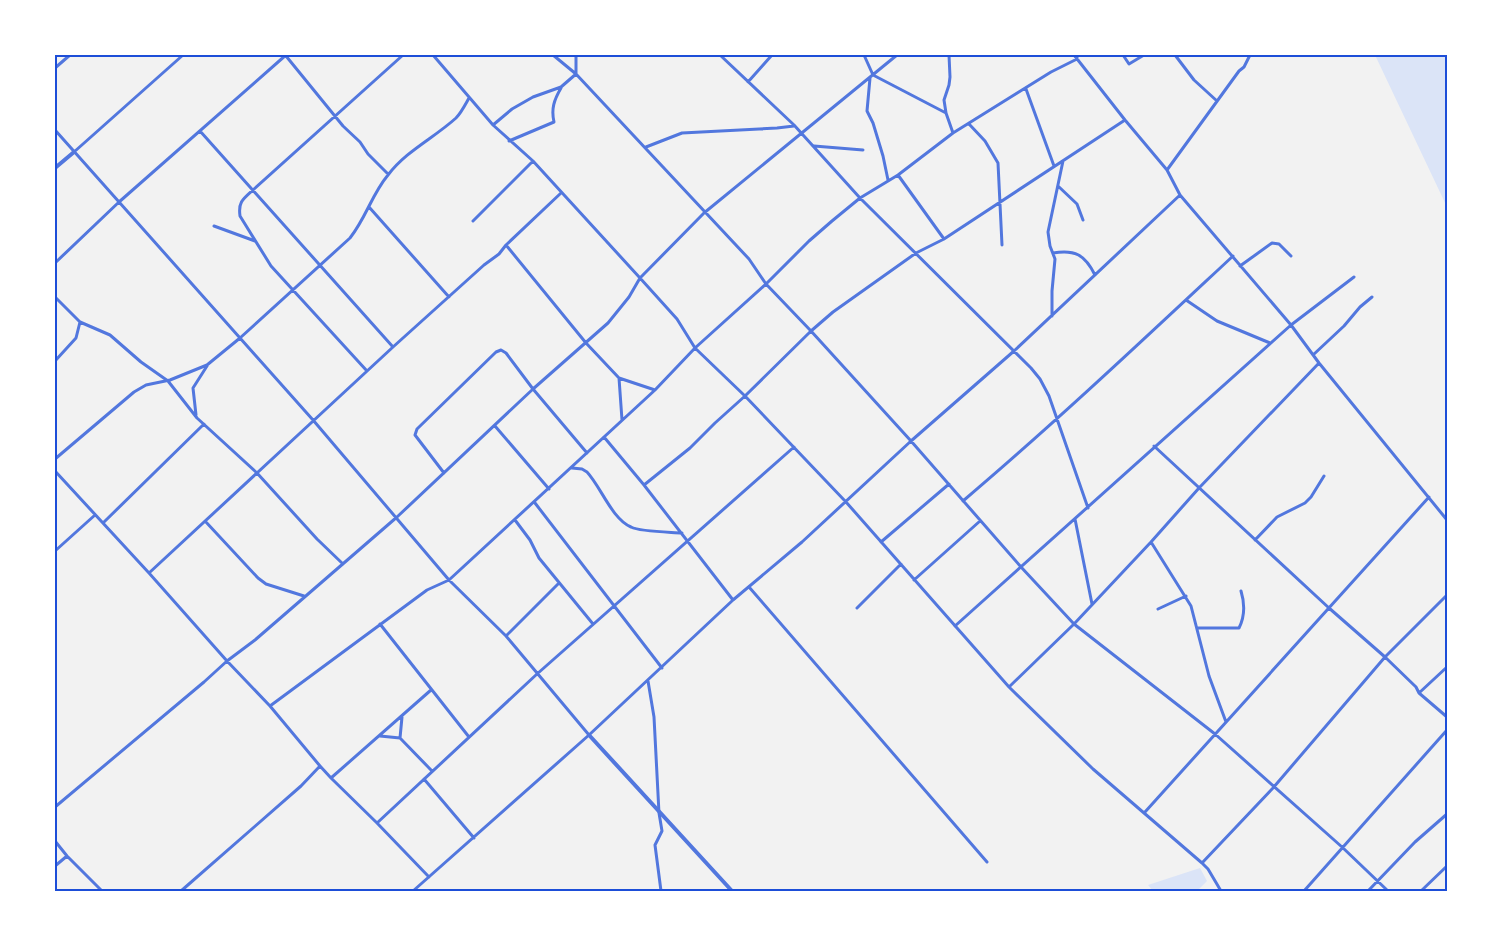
<svg xmlns="http://www.w3.org/2000/svg" width="1502" height="946" viewBox="0 0 1502 946" font-family="Barlow,sans-serif">
<style>
.green{fill:#dbe4f7}
.lines{fill:none;stroke-linecap:round;stroke-linejoin:round}
.minor{stroke:#5277de;stroke-width:3}
.tertiary{stroke:#5277de;stroke-width:4}
.neatline{fill:none;stroke:#1d4ed8;stroke-width:2}
</style>
<rect width="100%" height="100%" fill="#f2f2f2"/>
<path class="green" d="M1375,55H1447V207Z
M1200,868L1207,881L1197,891H1153L1148,885Z"/>
<g class="lines">
<path class="minor" d="M433,55L493,125L533,161L640,278L677,319L695,348L745,396L846,502L1009,687L1093,769L1202,863L1208,869L1221,891
M553,55L576,74L749,259L766,284L811,331L911,441L1021,567L1074,624L1215,734L1342,847L1388,891
M720,55L794,125L860,198L1031,368L1040,379L1049,396L1088,508
M864,55L873,75L946,113
M949,55L950,77L949,85L944,100L946,113L953,133
M1074,55L1125,120L1167,170L1180,195L1291,325L1319,363L1447,520
M1123,55L1129,64L1144,55
M1175,55L1194,80L1217,101
M286,56L343,126L360,142L368,154L388,174
M55,68L70,55
M870,78L867,111L873,123L883,156L888,180
M748,82L772,55
M1026,89L1054,166
M969,124L985,141L998,163L1002,245
M493,125L512,109L533,97L561,87L576,74V55
M55,130L313,420L449,580L506,636L589,735
M200,131L393,347
M509,141L554,122C551,109 554,100 561,88
M814,146L863,150
M646,147L682,133L777,128L794,126
M74,152L183,55
M1167,170L1239,71L1244,67L1250,55
M898,175L944,239
M1058,186L1077,204L1083,220
M369,207L449,297
M473,221L533,161
M214,226L255,241
M506,245L586,343L619,378L655,390
M1053,253C1075,249 1085,255 1095,275
M55,263L119,202L286,55
M1240,266L1272,243L1279,244L1291,256
M55,297L80,322L110,335L141,362L168,381L197,418L257,473L317,539L343,564
M1186,300L1217,321L1270,343
M1052,316V291L1055,259L1050,246L1048,232L1063,161
M1313,355L1344,326L1360,307L1372,297
M55,361L76,338L80,322
M367,371L271,266L240,216C238,202 243,199 253,190L403,55
M619,378L622,420
M196,415L193,388L207,366
M495,426L549,489
M604,437L644,485L733,600
M1154,446L1329,608L1385,657L1416,687L1419,693L1447,717
M55,459L134,392L146,385L170,380L207,365L240,338L350,238C366,218 372,194 388,175C406,151 434,138 456,118C461,113 465,105 469,98
M572,468L582,469L587,472C601,487 612,519 631,527C641,532 670,532 682,533
M55,471L149,573L227,661L270,706L320,766L301,786L181,891
M444,473L415,435L417,429L496,352L501,350L506,353L533,389L587,453
M644,485L690,448L715,423L745,396L811,331L833,312L916,253L944,239L1125,120
M963,501C1056,422 1144,339 1233,256
M535,503L662,668
M1075,519L1092,604
M515,520L530,540L539,558L593,624
M205,521L258,578L266,584L304,596
M103,523L204,424
M1255,540L1277,517L1305,503L1311,497L1324,476
M881,542L949,484
M1151,542L1191,606L1209,676L1226,722
M55,551L95,515
M149,573L393,347L484,265L499,254L506,245L561,193
M914,580L980,521
M749,587L987,862
M857,608L901,564
M1158,609L1186,596
M380,624L469,737
M955,626L1291,325L1354,277
M1197,628H1239C1245,616 1245,604 1241,591
M506,636L559,583
M648,681L654,717L659,813L662,831L655,845L661,891
M1009,687L1074,624L1151,542L1199,488L1319,363
M1419,693L1447,667
M270,706L427,590L449,580L655,390L695,348L766,284L809,241L832,221L860,198L898,175L953,133L1051,72L1077,59V55
M380,736L400,738L432,771
M400,738L402,717
M320,766L331,778L377,823L429,877
M331,778L431,690
M424,779L474,838
M55,807L204,682L227,661L255,640L397,517L533,389L608,323L629,297L640,278L704,213L897,55
M1145,812L1429,497
M377,823L537,674L794,447
M55,841L67,856L102,891
M1202,863L1273,788L1385,657L1447,595
M55,866L67,856
M413,891L589,735L733,600L802,542L911,441L1014,351L1180,195
M1304,891L1447,730
M1368,891L1415,842L1447,814
M1421,891L1447,866"/>
<path class="tertiary" d="M55,168L74,152
M589,735L732,891"/>
</g>
<rect width="1502" height="946" fill="none" stroke="#ffffff" stroke-width="112"/>
<rect x="56" y="56" width="1390" height="834" class="neatline"/>
</svg>
